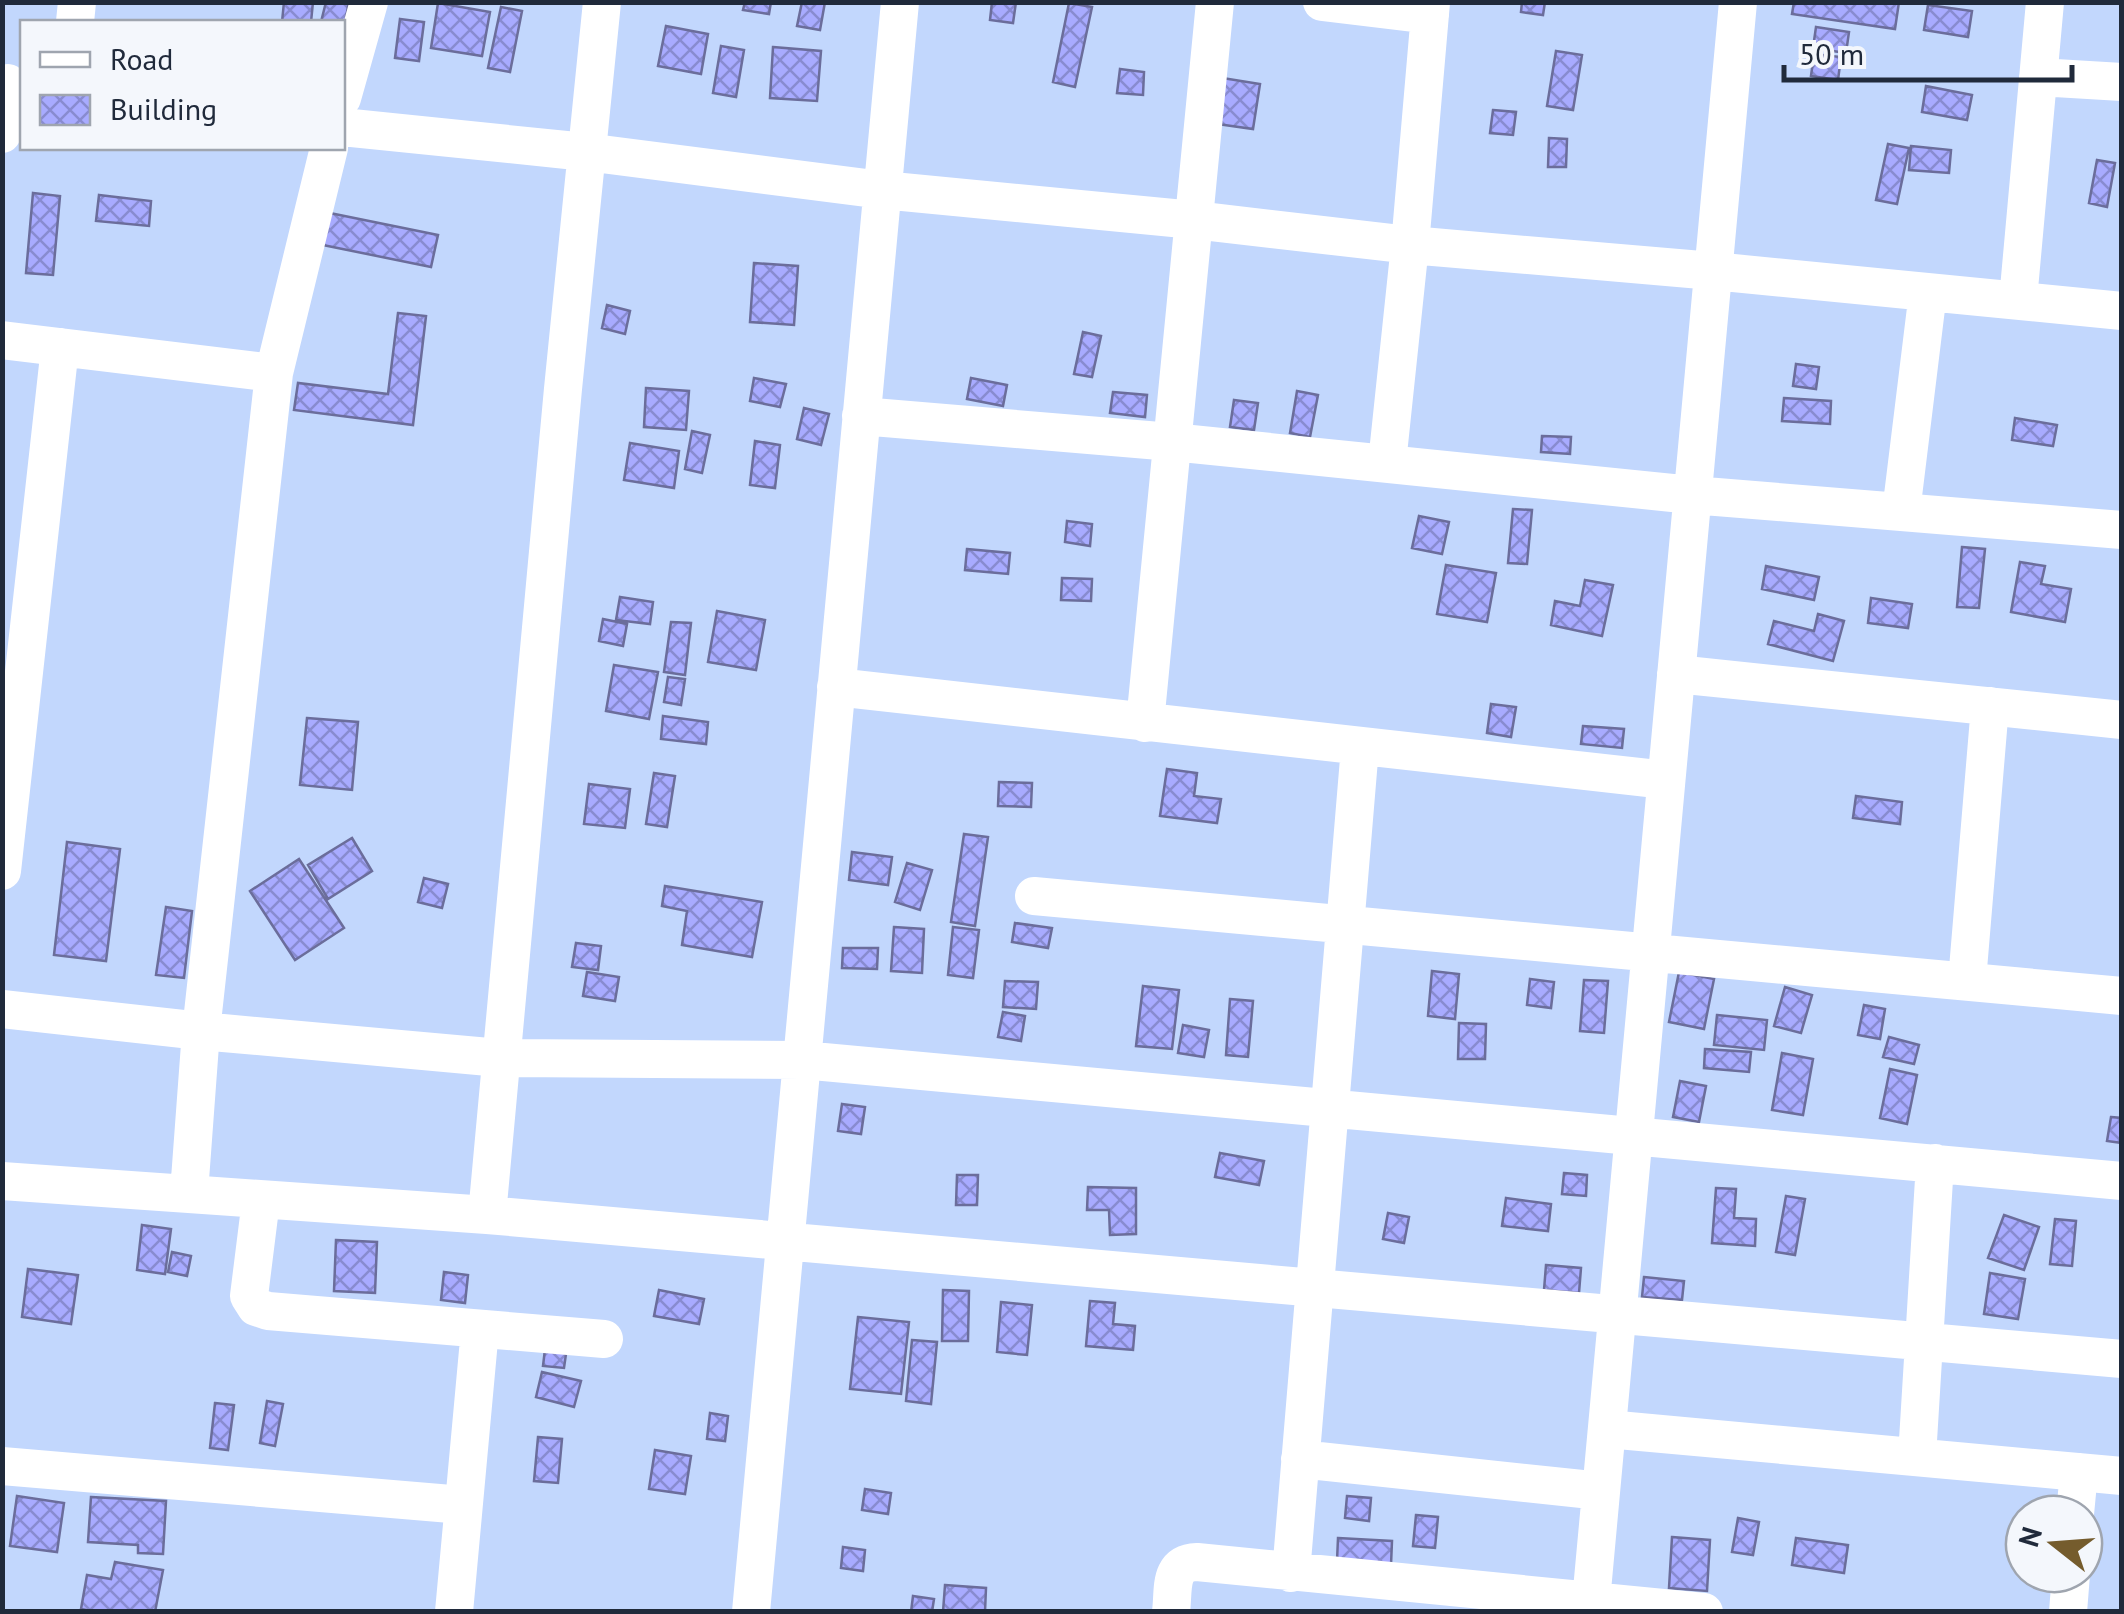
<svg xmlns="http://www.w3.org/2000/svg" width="2124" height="1614" viewBox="0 0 2124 1614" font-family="'PT Sans',sans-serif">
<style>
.building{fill:url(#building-cross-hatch);stroke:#6b6d9b;stroke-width:2.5}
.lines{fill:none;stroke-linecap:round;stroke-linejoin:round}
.minor{stroke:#fff;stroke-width:38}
</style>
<defs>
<pattern id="building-cross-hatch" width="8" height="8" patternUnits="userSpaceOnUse" patternTransform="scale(2.5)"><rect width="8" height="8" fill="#a8abff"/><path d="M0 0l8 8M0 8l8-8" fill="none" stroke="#888bd0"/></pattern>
</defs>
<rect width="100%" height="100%" fill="#c2d7fd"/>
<path class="building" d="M284,2H313L311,22H282Z
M326,2H349L344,27L342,22H321Z
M745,2H771L769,14L743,10Z
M802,2H825L820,30L797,26Z
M992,2H1016L1013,23L990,20Z
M1522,2H1545L1543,15L1521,12Z
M1794,2H1899L1895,29L1792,14Z
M438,3L490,12L482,56L431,48Z
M1069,3L1092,7L1075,87L1053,82Z
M1928,5L1972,11L1968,37L1924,30Z
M501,7L522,11L510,72L488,68Z
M400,19L424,22L419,61L395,58Z
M666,26L708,34L701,74L658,66Z
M1816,27L1849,32L1846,53L1813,48Z
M721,46L744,50L736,97L713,93Z
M773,47L821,51L817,101L770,98Z
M1556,51L1582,55L1573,110L1547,106Z
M1814,54L1841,57L1838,80L1811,76Z
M1120,69L1144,72L1143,95L1117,93Z
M1210,76L1260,84L1253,129L1203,122Z
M1926,86L1972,95L1967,120L1922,112Z
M1493,110L1516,112L1513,135L1490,133Z
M1549,138L1567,139L1566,167H1548Z
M1888,144L1909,148L1897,204L1876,200Z
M1911,146L1951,150L1949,173L1909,170Z
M2097,160L2115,163L2107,207L2089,203Z
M33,193L60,196L53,275L26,273Z
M99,195L151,201L149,226L96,221Z
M320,211L438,235L431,267L313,243Z
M754,263L798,266L794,325L750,322Z
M607,305L630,311L625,334L602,328Z
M398,313L426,316L413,425L294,410L298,383L388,394Z
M1083,332L1101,336L1092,377L1074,374Z
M1796,364L1819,367L1816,389L1793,386Z
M754,378L786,384L780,407L750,401Z
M971,378L1007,385L1003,406L967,399Z
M646,388L689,391L686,430L644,427Z
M1297,391L1318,395L1310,437L1290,433Z
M1113,392L1147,395L1145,417L1110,413Z
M1784,398L1831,401L1830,424L1782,421Z
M1234,400L1258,403L1254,430L1230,427Z
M804,408L829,414L821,445L797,439Z
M2015,418L2057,425L2053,446L2012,440Z
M692,431L710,435L702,473L685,469Z
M1542,436L1571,437L1570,454L1541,452Z
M755,441L780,445L775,488L750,485Z
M630,443L679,451L674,488L624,480Z
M1513,509L1532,510L1527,564L1508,563Z
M1419,516L1449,522L1442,554L1412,548Z
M1067,521L1092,524L1090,546L1065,542Z
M1962,547L1985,549L1979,608L1957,607Z
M967,549L1010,553L1008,574L965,570Z
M2020,562L2045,566L2041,584L2071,589L2065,622L2011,612Z
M1446,565L1496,573L1487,622L1437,614Z
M1766,566L1819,577L1814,600L1762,589Z
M1062,578L1092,579L1091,601L1061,600Z
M1585,580L1613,585L1602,636L1551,625L1555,601L1580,606Z
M620,597L653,602L650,624L616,620Z
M1871,598L1912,604L1908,628L1868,623Z
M717,611L765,620L756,670L708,662Z
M1818,614L1844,621L1833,661L1768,644L1774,621L1814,631Z
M603,619L627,624L623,646L599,641Z
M671,622L691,623L685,675L664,672Z
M614,665L658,672L649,719L606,711Z
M668,677L685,679L681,705L664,702Z
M1491,704L1516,707L1511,737L1487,733Z
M663,716L708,722L706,744L661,739Z
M307,718L358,722L352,790L300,785Z
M1583,726L1624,729L1622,748L1581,744Z
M1167,769L1197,773L1194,796L1221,799L1217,823L1160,816Z
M654,773L675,776L667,827L646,824Z
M999,782L1032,783L1031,807L998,806Z
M589,784L630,789L625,828L584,824Z
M1856,796L1902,802L1900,824L1853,818Z
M964,834L988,837L975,926L951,922Z
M352,838L372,871L328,899L308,865Z
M67,842L120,849L106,961L54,955Z
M852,852L892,857L888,885L849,880Z
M299,859L344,928L295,960L250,891Z
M907,863L932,870L920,910L895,902Z
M424,878L448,884L442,908L418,902Z
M665,886L762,902L752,957L682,945L687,911L662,906Z
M166,907L192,911L184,978L156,975Z
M1015,923L1052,928L1048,948L1012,942Z
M894,927L924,929L922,973L891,971Z
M953,927L979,930L973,978L948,975Z
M576,943L601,946L598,970L572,967Z
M843,948H878L877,969L842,968Z
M1432,971L1459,974L1455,1019L1428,1016Z
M587,972L619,977L615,1001L583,996Z
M1679,972L1714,979L1704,1029L1669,1022Z
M1530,979L1554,982L1551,1008L1527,1005Z
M1584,980L1608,981L1604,1033L1580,1031Z
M1005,981L1038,982L1036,1009L1003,1007Z
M1143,986L1179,990L1172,1049L1136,1046Z
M1785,987L1812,995L1801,1033L1774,1026Z
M1230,999L1253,1001L1248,1057L1226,1055Z
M1864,1005L1885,1009L1880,1039L1858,1035Z
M1003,1012L1025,1016L1021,1041L998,1037Z
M1717,1015L1767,1020L1764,1050L1714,1045Z
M1459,1023L1486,1024L1485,1059H1458Z
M1183,1025L1209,1030L1204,1057L1178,1053Z
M1889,1037L1919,1045L1914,1064L1883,1057Z
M1705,1049L1751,1052L1749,1072L1704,1068Z
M1782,1053L1813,1059L1803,1115L1772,1110Z
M1890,1069L1917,1075L1907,1124L1880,1118Z
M1680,1081L1706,1086L1699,1122L1673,1117Z
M842,1104L865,1107L861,1134L838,1131Z
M2111,1117L2122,1118V1143L2107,1141Z
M1220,1153L1264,1161L1259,1185L1215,1177Z
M1564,1173L1587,1175L1586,1196L1562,1194Z
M957,1175H978L977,1205H956Z
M1088,1187L1136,1188V1234L1110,1235L1109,1210H1087Z
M1716,1188L1736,1189L1734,1218L1756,1219L1755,1246L1712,1243Z
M1786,1196L1805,1199L1795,1255L1776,1252Z
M1506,1198L1551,1204L1548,1231L1502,1226Z
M1388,1213L1409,1217L1404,1243L1383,1239Z
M2004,1215L2039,1227L2024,1270L1988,1258Z
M2055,1219L2076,1221L2072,1266L2050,1264Z
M142,1225L171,1229L165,1274L137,1270Z
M336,1240L377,1242L375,1293L334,1291Z
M172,1252L191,1256L187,1276L168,1272Z
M1546,1265L1581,1268L1579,1293L1544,1290Z
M28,1269L78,1275L71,1324L22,1317Z
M444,1272L468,1275L465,1303L441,1300Z
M1990,1273L2025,1279L2018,1319L1984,1314Z
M1644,1277L1684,1281L1682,1300L1642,1297Z
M659,1290L704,1299L699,1324L654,1316Z
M943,1290L969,1291L968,1341H942Z
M1090,1301L1115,1303L1113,1324L1135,1326L1133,1350L1086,1346Z
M1001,1302L1032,1305L1027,1355L997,1352Z
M858,1317L909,1322L901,1394L850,1389Z
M548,1324L570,1326L564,1368L543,1366Z
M912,1340L937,1342L931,1404L906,1401Z
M542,1372L581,1381L574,1407L536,1397Z
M267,1401L283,1404L275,1446L260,1443Z
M215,1403L234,1405L228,1450L210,1448Z
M710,1413L728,1416L725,1441L707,1439Z
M538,1437L562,1439L558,1483L534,1481Z
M655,1450L691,1456L685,1494L649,1489Z
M865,1489L891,1493L888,1514L862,1510Z
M17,1496L64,1503L57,1552L10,1546Z
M1347,1496L1371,1498L1369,1521L1345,1518Z
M91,1497L166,1501L163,1554L138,1553V1545L88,1542Z
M1416,1515L1438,1517L1435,1548L1413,1546Z
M1738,1518L1759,1522L1753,1555L1732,1552Z
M1672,1537L1710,1540L1707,1591L1669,1588Z
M1338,1538L1392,1541L1391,1565L1337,1561Z
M1796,1538L1848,1545L1844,1573L1792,1565Z
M843,1547L865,1550L863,1571L841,1568Z
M115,1562L163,1570L155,1612H96L81,1609L87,1575L111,1579Z
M945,1585L986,1588L985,1612H943Z
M913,1596L934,1599L932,1612H911Z"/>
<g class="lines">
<path class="minor" d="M1322,2L1430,15
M75,22L77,2
M2038,77L2122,82
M342,98L369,2
M342,127L586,152L882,190L1194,220L1410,245L1713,271L2122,311
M2,134L8,83
M2018,300L2045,2
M2,340L274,373L329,148
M861,416L1172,442L1692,495L2122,530
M1387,463L1410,245L1431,2
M1901,512L1928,292
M1676,674L2122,720
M836,687L1666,780
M1145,723L1215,2
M2,871L60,347
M1034,896L2122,996
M1967,981L1990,706
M2,1009L201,1031L500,1058L802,1060L2122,1181
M2,1181L487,1215L2122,1359
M189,1193L201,1031L274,373
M261,1200L249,1296L256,1307L268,1311L604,1339
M487,1215C522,811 560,406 602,2
M1607,1429L2122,1476
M1917,1457L1935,1163
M1300,1459L1601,1491
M2,1466L463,1505
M2075,1514L2079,1472
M1291,1573L1360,747
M454,1612L480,1329
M751,1612L900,2
M1171,1612C1174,1589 1168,1563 1197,1562L1704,1612
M1590,1612L1738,2
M2068,1612L2071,1574"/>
</g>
<rect width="2124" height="1614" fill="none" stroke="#202a3b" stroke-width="10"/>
<rect x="20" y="20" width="325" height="130" fill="#f4f7fc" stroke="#9fa5af" stroke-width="2.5"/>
<rect x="40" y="52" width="50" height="15" fill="#ffffff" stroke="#9fa5af" stroke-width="2.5"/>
<text x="110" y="70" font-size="30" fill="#202a3b">Road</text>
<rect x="40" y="95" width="50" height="30" fill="url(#building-cross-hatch)" stroke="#9fa5af" stroke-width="2.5"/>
<text x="110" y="120" font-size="30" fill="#202a3b">Building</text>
<g transform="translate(2054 1544) rotate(287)"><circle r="48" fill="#f4f7fc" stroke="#9fa5af" stroke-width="2.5"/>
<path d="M0-8L18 38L0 25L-18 38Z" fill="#755c2d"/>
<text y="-15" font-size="28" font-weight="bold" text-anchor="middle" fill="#202a3b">N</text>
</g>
<path d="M1784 65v15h288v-15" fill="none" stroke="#202a3b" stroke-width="5"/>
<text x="1799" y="65" font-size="30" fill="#202a3b" stroke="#f4f7fc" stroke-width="8" paint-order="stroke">50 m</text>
</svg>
